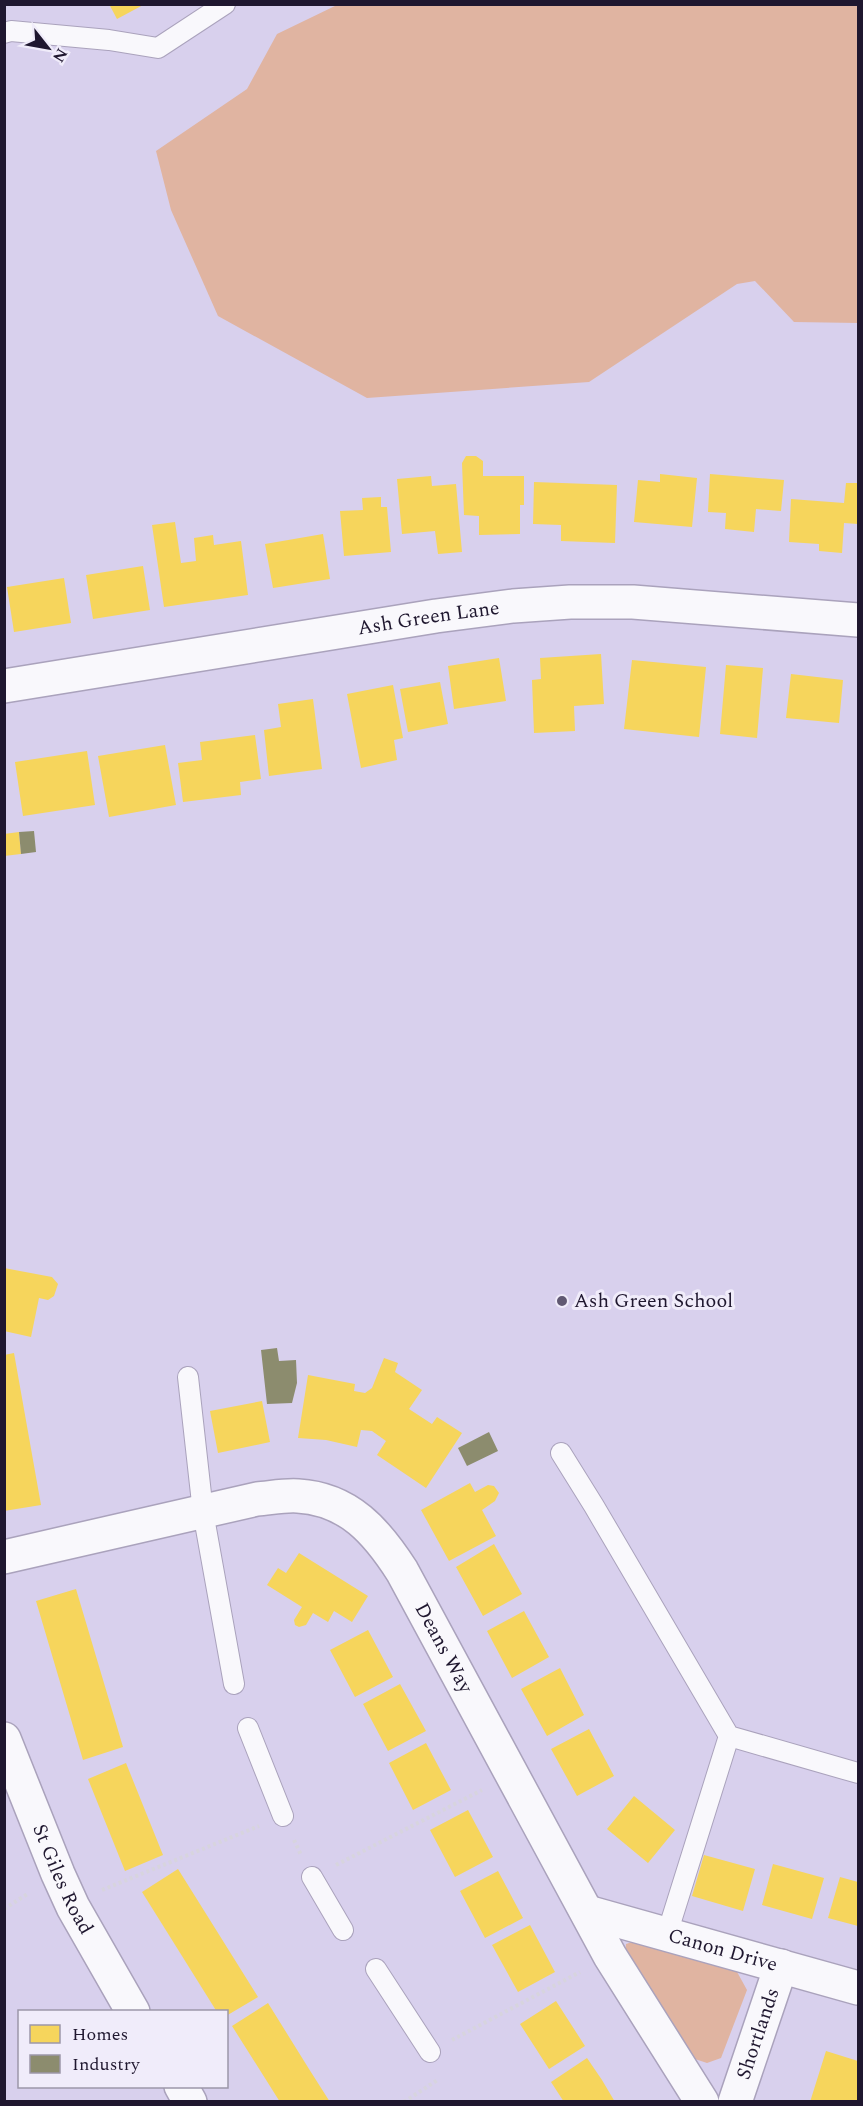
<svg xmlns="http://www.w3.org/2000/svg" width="863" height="2106" viewBox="0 0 863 2106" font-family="Spectral,serif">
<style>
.green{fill:#e0b4a1}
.homes{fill:#f6d55c}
.industry{fill:#8c8c6e}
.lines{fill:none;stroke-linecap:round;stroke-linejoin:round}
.service-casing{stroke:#aaa2bc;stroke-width:22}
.minor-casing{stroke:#aaa2bc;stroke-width:36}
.tertiary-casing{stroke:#aaa2bc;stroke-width:36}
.path{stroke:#d7d4de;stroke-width:4;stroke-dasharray:3 3;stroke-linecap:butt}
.service{stroke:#f9f8fc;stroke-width:20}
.minor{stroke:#f9f8fc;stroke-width:33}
.tertiary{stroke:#f9f8fc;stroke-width:33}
.poi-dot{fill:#605872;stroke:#f0ecfa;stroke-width:2}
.labels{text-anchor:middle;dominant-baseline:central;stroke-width:6;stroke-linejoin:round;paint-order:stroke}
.street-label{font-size:20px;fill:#1f172f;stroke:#f0ecfa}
.poi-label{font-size:20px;fill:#1f172f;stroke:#f0ecfa;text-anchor:start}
</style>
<rect width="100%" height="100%" fill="#d8d0ed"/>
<path class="green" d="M337,5H858V323L794,322L755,281L737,284L589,382L367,398L218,316L171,210L156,151L247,89L277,34Z
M638,1940L736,1970L747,1990L721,2058L707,2063L695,2059L625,1956L626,1944Z"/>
<path class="homes" d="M109,4H145L117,19Z
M466,456H476L483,461V476H524V505H520V534L479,535V516L464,515L462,463Z
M660,474L697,478L692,527L634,522L638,480L660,482Z
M710,474L784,480L781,511L756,509L754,532L725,529L726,513L708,512Z
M431,476L432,486L456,484L462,552L438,554L435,531L402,534L397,479Z
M534,482L617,485L615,543L561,541V525L533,524Z
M846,483H858V524L844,523L842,553L819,551V544L789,542L791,499L844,503Z
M381,497V507H387L391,552L344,556L340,511L363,510L362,498Z
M175,522L181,563L196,561L194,538L213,535L214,545L241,541L248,595L164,607L152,525Z
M323,534L330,579L273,588L265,544Z
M143,566L150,610L93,619L86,575Z
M64,578L71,623L14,632L7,587Z
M601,654L604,704L574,706L575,731L534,733L532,680L541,679L540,658Z
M499,658L506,701L454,709L448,666Z
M632,660L706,667L699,737L624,729Z
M726,665L763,668L757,738L720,734Z
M791,674L843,680L839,723L786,718Z
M440,682L448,724L408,732L400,689Z
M393,685L403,738L394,740L397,760L361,768L347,694Z
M313,699L322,769L269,776L264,730L281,727L278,704Z
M255,735L261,779L240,782L241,795L183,802L178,763L202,760L200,742Z
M165,745L176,805L109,817L98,756Z
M87,751L95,805L23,816L15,762Z
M19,832L21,854L4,856V834Z
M4,1268L52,1277L58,1284L54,1296L48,1300L39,1298L31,1337L4,1331Z
M14,1353L41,1505L4,1511V1355Z
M384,1358L398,1363L395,1372L422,1390L409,1409L432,1424L437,1417L462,1433L426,1488L377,1455L386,1441L372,1431L361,1430L357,1447L326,1440L298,1438L308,1375L355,1384L354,1391L365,1393L372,1388Z
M262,1401L270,1442L218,1453L210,1411Z
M470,1483L475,1492L488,1485L494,1486L499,1493L495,1501L482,1510L496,1536L449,1561L421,1510Z
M494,1544L522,1594L483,1616L456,1567Z
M299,1553L368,1596L352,1622L334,1611L328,1622L313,1613L306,1625L299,1627L295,1625L294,1620L302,1607L267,1585L278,1568L286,1573Z
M76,1589L123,1747L83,1760L36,1601Z
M524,1611L549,1657L512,1678L487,1631Z
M368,1630L393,1677L355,1697L330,1650Z
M560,1668L584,1715L547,1736L521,1689Z
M400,1684L426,1731L388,1751L363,1704Z
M589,1729L614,1776L577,1796L551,1749Z
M426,1743L451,1790L413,1810L389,1763Z
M126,1763L163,1855L125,1871L88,1779Z
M634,1796L675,1830L648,1863L607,1829Z
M468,1810L493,1857L455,1877L430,1830Z
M704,1855L755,1869L743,1911L692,1896Z
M773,1864L824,1878L812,1919L762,1905Z
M178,1869L258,1997L226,2016V2012H217L142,1892Z
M498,1871L523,1918L485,1938L460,1891Z
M840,1877L858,1882V1926L828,1918Z
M530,1925L555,1972L518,1992L492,1945Z
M556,2001L585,2046L549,2069L520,2024Z
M268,2003L309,2069L330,2102H280L232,2026Z
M826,2051L858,2061V2102H810Z
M587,2058L602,2080L615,2102H564L551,2082Z"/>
<path class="industry" d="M34,831L36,852L21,854L19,832Z
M277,1348L279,1361L296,1360L297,1383L292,1403L267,1404L261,1350Z
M489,1432L498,1451L467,1466L458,1448Z"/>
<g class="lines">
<defs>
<path id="service" d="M4,33L11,31L109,40L158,48L225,4
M188,1377L203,1512L234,1684
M561,1453L594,1506L729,1736L667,1934
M248,1728L283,1816
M729,1736L858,1773
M312,1877L343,1930
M376,1969L430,2052"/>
<g id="minor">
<path id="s1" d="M4,1557L257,1499C270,1498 285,1495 298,1496C349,1499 377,1532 402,1571L610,1956L702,2102"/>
<path id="s2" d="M4,1739L58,1874L73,1907L133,2012"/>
<path id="s3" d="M587,1912L858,1988"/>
<path d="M181,2086L190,2102"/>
<path id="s4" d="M735,2102L781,1966"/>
</g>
<g id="tertiary">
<path id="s5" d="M4,686L436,616L513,606L570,602H633L858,620"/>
</g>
</defs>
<use href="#service" class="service-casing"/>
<use href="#minor" class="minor-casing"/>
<use href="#tertiary" class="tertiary-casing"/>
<path class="path" d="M294,1840L301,1855
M336,1865L482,1790
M102,1890L259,1826
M4,1909L29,1893
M452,2040L580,1972
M404,2102L439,2079"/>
<use href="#service" class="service"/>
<use href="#minor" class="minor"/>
<use href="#tertiary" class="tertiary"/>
</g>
<circle class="poi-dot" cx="562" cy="1301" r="6"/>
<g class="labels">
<g class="street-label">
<text stroke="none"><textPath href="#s5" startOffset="430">Ash Green Lane</textPath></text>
<text stroke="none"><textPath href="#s1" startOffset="522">Deans Way</textPath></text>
<text stroke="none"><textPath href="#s2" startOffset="152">St Giles Road</textPath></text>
<text stroke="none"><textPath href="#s3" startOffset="141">Canon Drive</textPath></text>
<text stroke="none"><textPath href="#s4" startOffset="72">Shortlands</textPath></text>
</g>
<g class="poi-label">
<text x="574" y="1301">Ash Green School</text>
</g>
</g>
<rect width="863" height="2106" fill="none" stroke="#1f172f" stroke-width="12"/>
<rect x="18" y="2010" width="210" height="78" fill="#f0ecfa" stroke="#9c97a9" stroke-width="1.5"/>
<rect x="30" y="2025" width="30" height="18" fill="#f6d55c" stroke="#9c97a9" stroke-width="1.5"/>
<text x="72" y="2040" font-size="18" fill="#1f172f">Homes</text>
<rect x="30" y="2055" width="30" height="18" fill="#8c8c6e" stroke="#9c97a9" stroke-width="1.5"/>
<text x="72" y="2070" font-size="18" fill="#1f172f">Industry</text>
<g transform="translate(48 48) rotate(121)" stroke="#f0ecfa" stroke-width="4.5" paint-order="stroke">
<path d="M0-4.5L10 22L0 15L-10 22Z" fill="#1f172f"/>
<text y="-9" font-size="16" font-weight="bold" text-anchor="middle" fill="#1f172f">N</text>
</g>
</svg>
